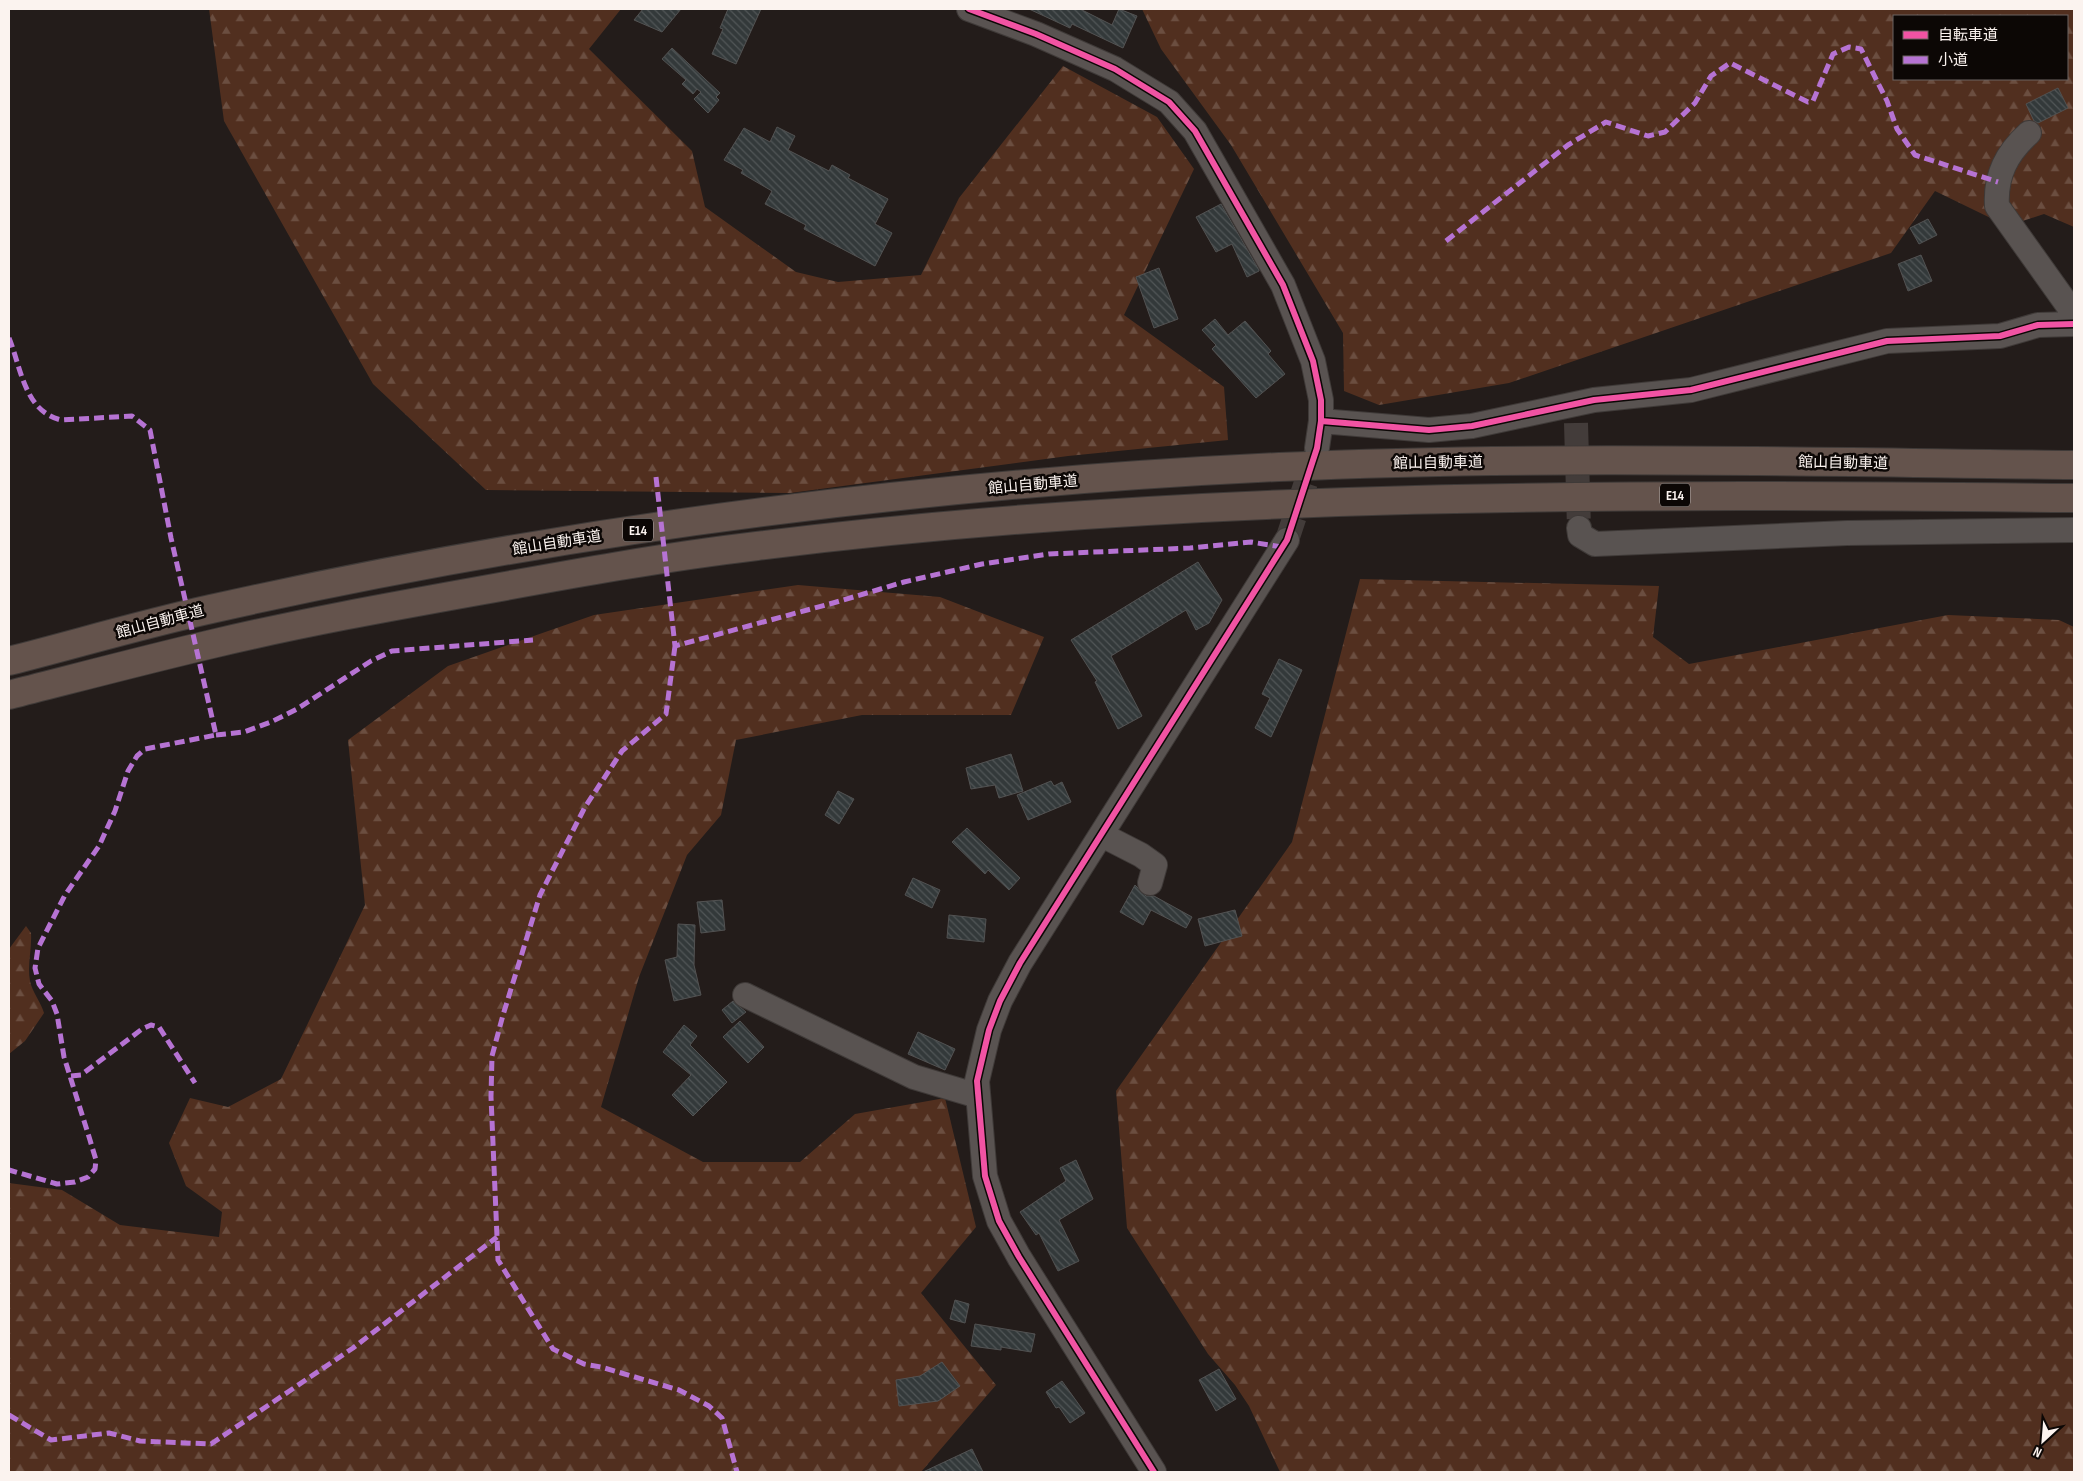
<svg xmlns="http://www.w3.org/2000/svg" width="2083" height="1481" viewBox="0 0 2083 1481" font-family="'Sofia Sans Condensed','Noto Sans JP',sans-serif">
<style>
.forest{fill:url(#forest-firs);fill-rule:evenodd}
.building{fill:url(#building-back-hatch);stroke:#525252}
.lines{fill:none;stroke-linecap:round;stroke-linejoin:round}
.minor-tunnel{stroke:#433c3a;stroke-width:24;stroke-dasharray:24 12;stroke-linecap:butt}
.minor-casing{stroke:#3f3a38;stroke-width:26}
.highway-casing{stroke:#3f3a38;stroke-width:30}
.minor{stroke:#595351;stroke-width:24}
.highway{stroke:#64534c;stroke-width:28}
.quiet{stroke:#b673d3;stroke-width:5;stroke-dasharray:10 5;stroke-linecap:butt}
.cycleway-casing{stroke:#0c0705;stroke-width:9}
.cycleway{stroke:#f153a3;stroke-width:6}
.labels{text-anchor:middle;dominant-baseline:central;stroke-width:5;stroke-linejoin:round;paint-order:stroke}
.shield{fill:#0c0705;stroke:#b3aca9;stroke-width:1}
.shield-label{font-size:14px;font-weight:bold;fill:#fbf3ef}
.street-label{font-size:15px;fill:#fbf3ef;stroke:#0c0705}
</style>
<defs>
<pattern id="forest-firs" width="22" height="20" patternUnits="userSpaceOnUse" patternTransform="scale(1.25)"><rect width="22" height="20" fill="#512f1f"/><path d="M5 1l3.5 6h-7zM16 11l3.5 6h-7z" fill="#6b4e40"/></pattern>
<pattern id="building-back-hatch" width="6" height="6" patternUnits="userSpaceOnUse" patternTransform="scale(1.25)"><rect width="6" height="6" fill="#33393a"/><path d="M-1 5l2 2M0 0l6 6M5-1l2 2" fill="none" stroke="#515657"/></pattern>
</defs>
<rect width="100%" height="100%" fill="#231c1a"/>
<path class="forest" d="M209,9H621L589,49L692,151L705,207L796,272L838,282L921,275L959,198L1063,66L1157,117L1194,169L1124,315L1224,387L1228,440L1068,456L790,493L486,490L373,384L224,121Z
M1142,9H2074V227L2044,214L2007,226L1935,191L1891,253L1509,383L1379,405L1344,391L1343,333L1231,145L1161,49ZM1894,16H2067V79H1894Z
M1360,579L1659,586L1653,637L1689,664L1948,615L2059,620L2074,627V1472H1280L1249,1406L1235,1385L1208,1354L1127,1228L1116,1091L1292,842Z
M798,585L940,597L1044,637L1011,715H862L736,740L721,815L687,855L639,977L601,1107L703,1162H800L855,1114L945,1098L976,1227L921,1293L996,1385L921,1472H9V1183L62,1190L120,1225L219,1237L222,1212L186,1186L169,1143L190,1098L228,1107L281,1079L365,905L348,740L448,666L594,615Z
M26,926L31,933C32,950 27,965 30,981C32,992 41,1002 44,1013L25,1041L9,1054V949Z"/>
<path class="building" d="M643,9H681L662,32L634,20Z
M728,9H761L736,64L712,54L723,29L720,28Z
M1029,9H1080L1112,25L1119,9L1137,16L1123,48L1072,24L1070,28Z
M672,48L720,93L716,97L719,100L708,113L694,99L701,92L697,89L693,94L682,84L686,80L662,59Z
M2058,88L2068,108L2038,123L2034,121L2026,104Z
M777,127L795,136L788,150L829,171L832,165L850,175L848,178L888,199L875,224L892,233L875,266L804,229L806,225L765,204L772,191L741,173L743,170L724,160L744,128L770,142Z
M1221,204L1259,270V271L1247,277L1232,244L1216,252L1196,217Z
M1928,219L1937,235L1919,244L1910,228Z
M1921,255L1932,281L1908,291L1898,264Z
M1159,268L1178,319L1154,328L1136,277Z
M1215,319L1228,335L1245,321L1271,351L1268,354L1285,374L1256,398L1212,349L1216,345L1202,330Z
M1198,562L1222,600L1209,623L1196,630L1186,610L1111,656L1142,716L1118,729L1095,682L1097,681L1071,640Z
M1279,659L1302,670L1271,737L1255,728L1270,698L1262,694Z
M1011,754L1023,791L999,798L995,785L971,789L966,768Z
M1051,781L1054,786L1062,782L1071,802L1028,820L1017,795Z
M838,791L854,799L839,824L825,815Z
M967,828L1020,878L1009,890L988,870L985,874L952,842Z
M913,878L940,890L932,908L905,895Z
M1135,885L1146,896H1154L1192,917L1186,928L1151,910L1143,925L1120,912Z
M722,900L725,930L701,933L697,902Z
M1235,910L1242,936L1205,946L1198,919Z
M949,915L986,919L984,942L947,938Z
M678,924L695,925L694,965L701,995L674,1001L665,960L677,957Z
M733,1001L746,1012L732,1023L722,1010Z
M740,1021L764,1047L748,1063L723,1037Z
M684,1025L697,1036L690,1045L727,1082L693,1116L672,1095L691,1075L663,1052Z
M918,1032L955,1049L945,1070L908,1054Z
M1076,1160L1093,1199L1059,1220L1079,1261L1058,1271L1039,1233L1036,1235L1020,1212L1066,1181L1060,1168Z
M955,1300L969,1304L965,1323L950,1319Z
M975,1324L1035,1334L1031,1352L1001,1347V1350L971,1346Z
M942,1362L960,1386L938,1401L899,1406L896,1380L920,1376Z
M1219,1369L1236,1399L1216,1411L1199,1380Z
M1062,1381L1085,1413L1070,1423L1059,1407L1056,1408L1046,1392Z
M972,1449L983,1472H923Z"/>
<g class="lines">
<path class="minor-tunnel" d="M1576,423L1579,528
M1287,540L1317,449"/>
<defs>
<path id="minor" d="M969,9L1036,34L1115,69L1169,102L1195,131L1283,285L1313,361L1321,400V421L1317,448
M2029,133C2007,153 1995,175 1997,206L2074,314
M1321,421L1429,430L1472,426L1594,400L1691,390L1887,341L2000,336L2038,325L2074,324
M1579,528L1580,535L1595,544L1847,533L2074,530
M1102,835L1141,855L1155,865L1150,883
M745,995L914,1077L978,1096
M1154,1472L1019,1257L999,1221L985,1176L977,1081L989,1030L1000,1001L1020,963L1287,540"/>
<path id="highway" d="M9,661C76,644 143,624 211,609C562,530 920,484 1279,467C1544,455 1809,462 2074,465
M9,695C76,678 144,660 212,644C300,623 389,607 478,591C571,574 664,557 757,546C1194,491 1635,494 2074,498"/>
</defs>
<use href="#minor" class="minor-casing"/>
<use href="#highway" class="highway-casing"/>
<use href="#minor" class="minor"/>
<use href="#highway" class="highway"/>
<path class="quiet" d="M1446,241L1568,145L1606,122L1648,136L1665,132L1695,103L1711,76L1730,63L1808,102L1813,101L1833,54L1849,47L1861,49L1887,101L1897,129L1915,155L1998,182
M9,338C21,367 24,411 61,420L132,416L150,430L171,538L216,735L145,749L137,756L128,771L115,811L99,846L65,895L38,948L35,968L39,984L52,1001L57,1014L64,1057L90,1140L96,1160L95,1169L88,1177L75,1182L57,1184L9,1170
M656,477L675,646L833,603L904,582L982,564L1049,554L1190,548L1251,542L1282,547
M675,646L666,714L622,751L585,807L540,895L503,1015L492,1056L491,1097L498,1260L553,1349L584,1364L601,1367L679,1390L709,1406L722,1418L737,1472
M216,735L244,732L271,722L297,709L371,661L392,651L533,640
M71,1076L81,1075L142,1029L151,1025L159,1027L195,1083
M9,1415L51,1440L109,1433L140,1441L211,1444L353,1348L497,1237"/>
<defs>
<path id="cycleway" d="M969,9L1036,34L1115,69L1169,102L1195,131L1283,285L1313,361L1321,400V421L1317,448L1287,540L1020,963L1000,1001L989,1030L977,1081L985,1176L999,1221L1019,1257L1154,1472
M1321,421L1429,430L1472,426L1594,400L1691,390L1887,341L2000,336L2038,325L2074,324"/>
</defs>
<use href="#cycleway" class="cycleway-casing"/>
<use href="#cycleway" class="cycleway"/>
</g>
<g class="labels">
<g class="shield">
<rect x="1660" y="483.5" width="30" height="23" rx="4"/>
<rect x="623" y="518.5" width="30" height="23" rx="4"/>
</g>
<g class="shield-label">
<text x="1675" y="495">E14</text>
<text x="638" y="530">E14</text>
</g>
<g class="street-label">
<text transform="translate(1438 463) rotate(-1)">館山自動車道</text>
<text transform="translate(1843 463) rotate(1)">館山自動車道</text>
<text transform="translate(1033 485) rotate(-5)">館山自動車道</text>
<text transform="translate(557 543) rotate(-9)">館山自動車道</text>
<text transform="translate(160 622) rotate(-15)">館山自動車道</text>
</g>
</g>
<rect width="2083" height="1481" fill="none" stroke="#fbf3ef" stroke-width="20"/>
<rect x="1893" y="15" width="175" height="65" fill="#0c0705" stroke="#6c6563"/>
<rect x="1903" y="31" width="25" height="8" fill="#f153a3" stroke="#6c6563"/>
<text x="1938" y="40" font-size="15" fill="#fbf3ef">自転車道</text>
<rect x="1903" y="56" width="25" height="8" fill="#b673d3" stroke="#6c6563"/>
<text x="1938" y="65" font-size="15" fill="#fbf3ef">小道</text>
<g transform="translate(2043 1441) rotate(206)" stroke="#0c0705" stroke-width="4" paint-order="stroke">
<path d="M0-4L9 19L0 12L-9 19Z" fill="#fbf3ef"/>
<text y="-8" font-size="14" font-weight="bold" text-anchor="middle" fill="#fbf3ef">N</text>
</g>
</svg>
